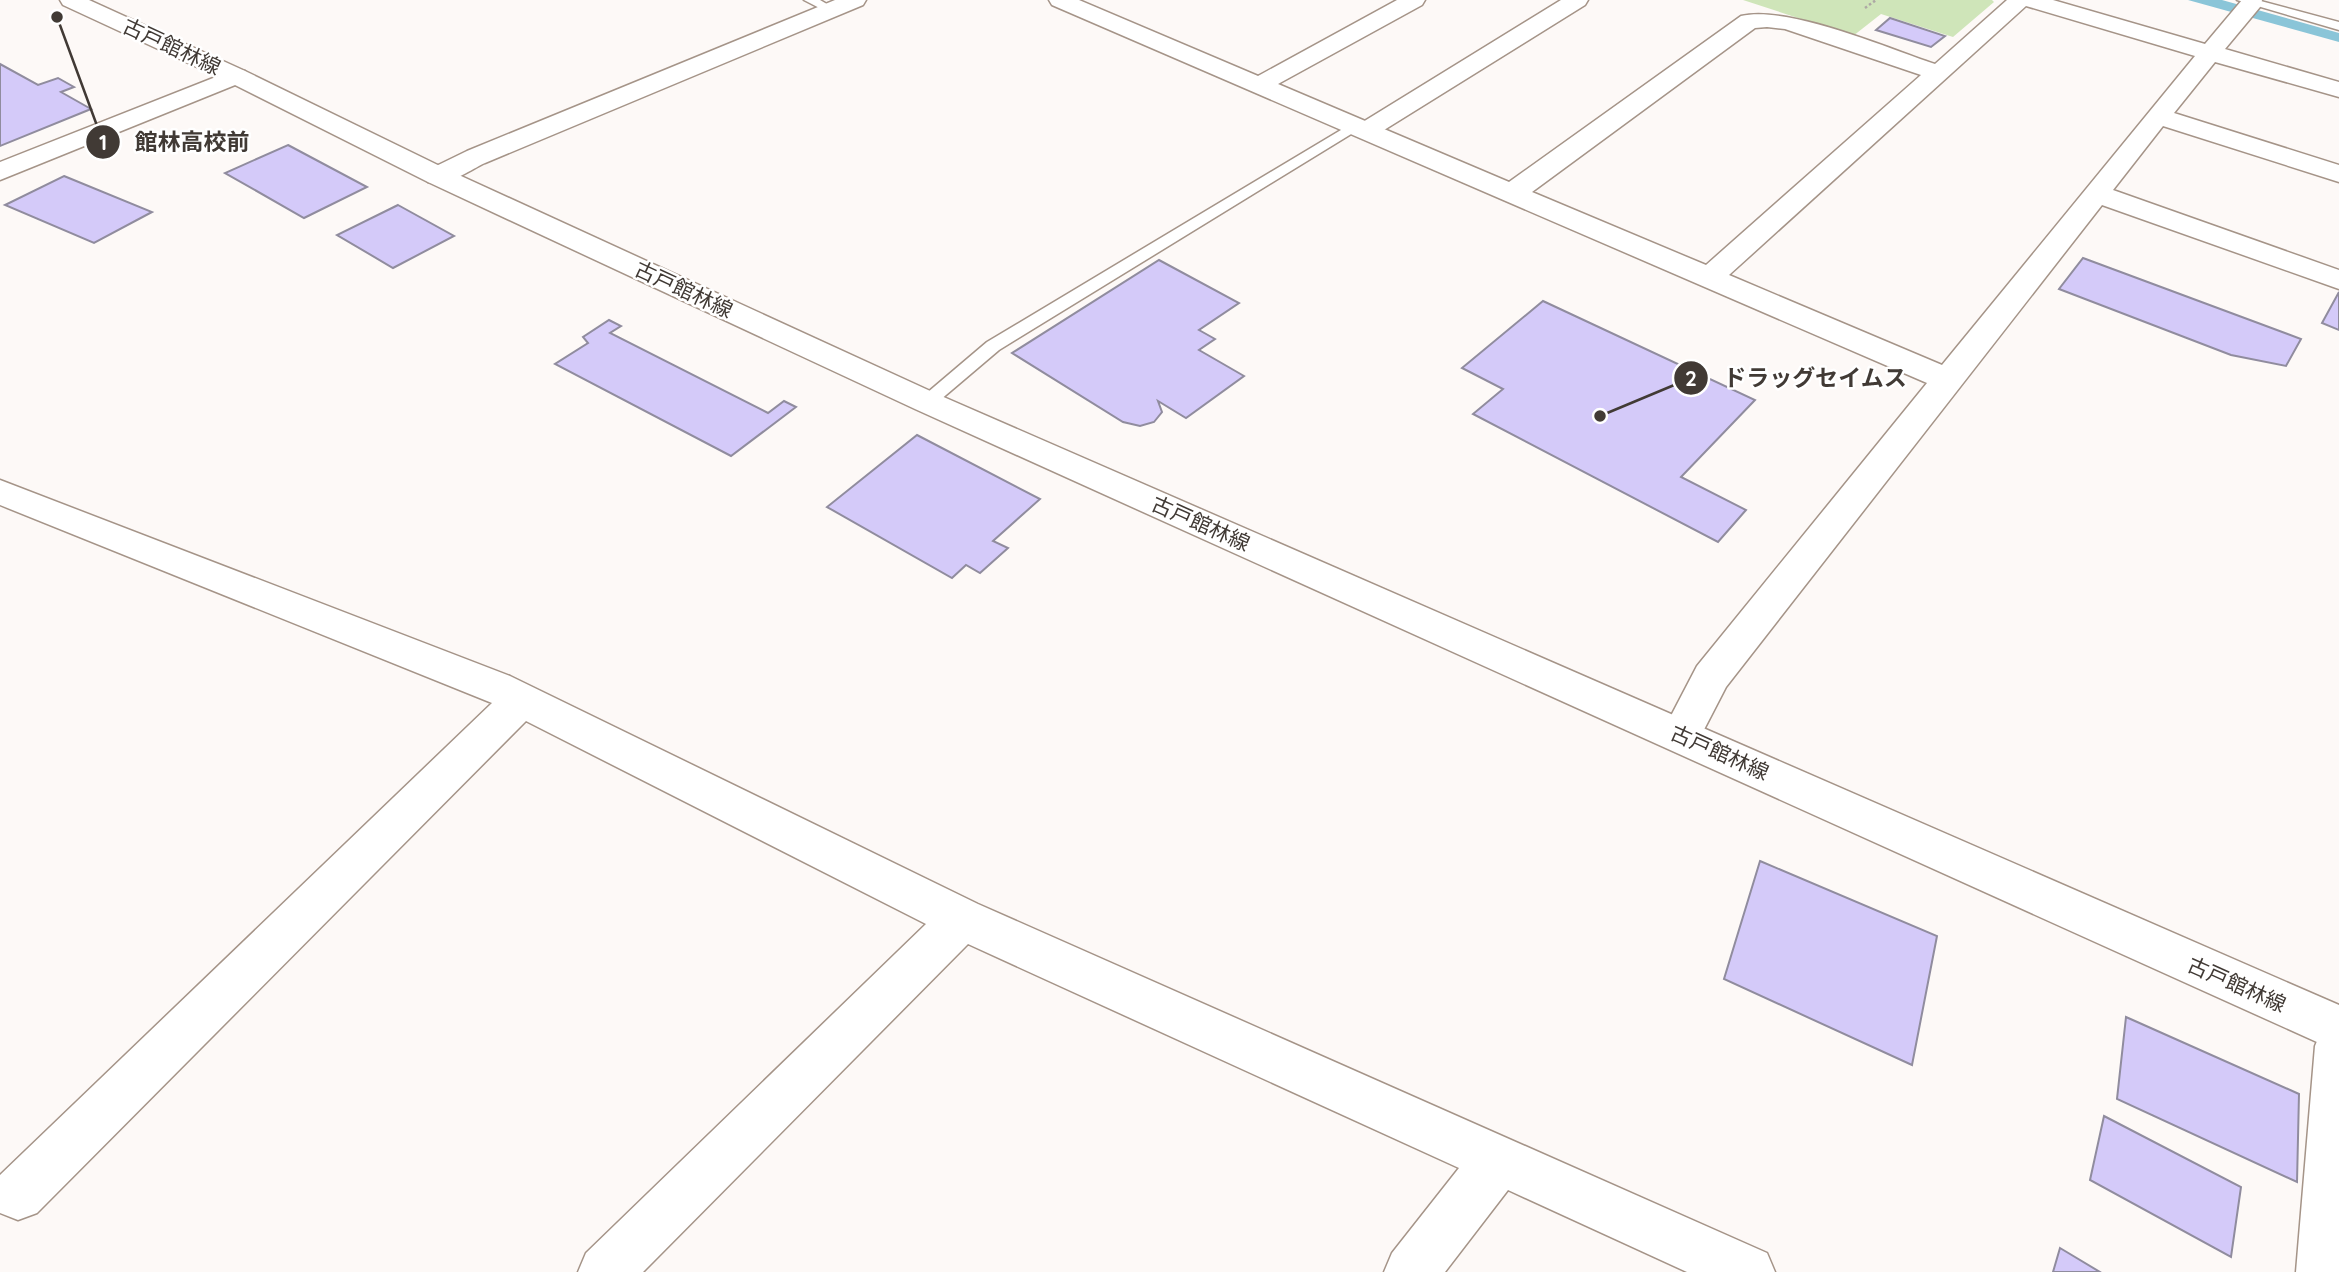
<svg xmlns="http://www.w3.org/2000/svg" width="2339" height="1272" viewBox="0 0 2339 1272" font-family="Quicksand,'Noto Sans JP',sans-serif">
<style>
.green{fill:#cfe5b9}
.water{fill:#8ac5d8}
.building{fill:#d4caf9;stroke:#908c9e;stroke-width:2}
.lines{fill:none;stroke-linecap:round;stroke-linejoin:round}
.lane-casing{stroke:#a59488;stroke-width:3}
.street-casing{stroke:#a59488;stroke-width:3}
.secondary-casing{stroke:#a59488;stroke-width:3}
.path{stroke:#ada8a4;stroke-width:2.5;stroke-dasharray:2.5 2.5;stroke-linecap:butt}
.lane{fill:#fff;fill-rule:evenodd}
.street{fill:#fff;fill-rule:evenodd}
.secondary{fill:#fff;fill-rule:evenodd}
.labels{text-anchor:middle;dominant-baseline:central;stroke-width:5;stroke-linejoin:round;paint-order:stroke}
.street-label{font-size:21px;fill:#413a35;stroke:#fff}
.leader{fill:none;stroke:#413a35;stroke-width:2.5}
.callout-dot{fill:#413a35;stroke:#fff;stroke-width:2.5}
.mark-label{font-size:21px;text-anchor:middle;font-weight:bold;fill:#fff}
.callout-label{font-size:23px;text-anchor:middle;font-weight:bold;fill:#413a35;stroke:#fff;stroke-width:5;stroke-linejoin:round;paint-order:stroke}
</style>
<rect width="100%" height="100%" fill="#fdf9f7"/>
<path class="green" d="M1743,0H1992L1994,2L1953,37L1881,14L1853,36Z"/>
<path class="water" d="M2188,0H2222L2339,33V42Z"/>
<path class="building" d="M1890,18L1945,36L1931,47L1876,30Z
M0,64L38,85L58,78L74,87L61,92L91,109L0,146Z
M288,145L367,187L304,218L225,173Z
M64,176L152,212L94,243L5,205Z
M398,205L454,236L393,268L337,235Z
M2083,258L2301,339L2286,366L2231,355L2059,289Z
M1159,260L1239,303L1199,330L1215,339L1199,350L1244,376L1186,418L1158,401L1162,412L1154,422L1140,426L1123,422L1012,353Z
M2339,292V330L2322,323Z
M1543,301L1755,400L1681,477L1746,510L1718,542L1473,414L1503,389L1462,368Z
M609,320L621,326L610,333L768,413L784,401L796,407L731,456L555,364L588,343L583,337Z
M917,435L1040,499L993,541L1008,548L980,573L966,565L952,578L827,507Z
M1760,861L1937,936L1912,1065L1724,979Z
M2126,1017L2299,1094L2297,1182L2117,1099Z
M2104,1116L2241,1187L2231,1257L2090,1180Z
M2060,1248L2100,1272H2053Z"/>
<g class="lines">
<defs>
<path id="lane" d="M804,0H820L837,10L831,14Z
M2237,0H2257L2339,22V30Z
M1356,121L1361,122V128L999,350L933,406H921L918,402L921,398L987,342Z"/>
<path id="street" d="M835,0H866L863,5L485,163C468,171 448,187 428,182L425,176L428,170L467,151Z
M1049,0H1079L1258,76L1397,0H1425L1422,5L1278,84L1509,182L1741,16C1788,5 1887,48 1935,64L2007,0H2053L2205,44L2242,0H2262L2260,7L2225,49L2339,82V97L2215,62L2174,113L2339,165V182L2163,126L2113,190L2339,270V289L2102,205L1726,687L1695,747L1681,752L1667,747L1661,735L1697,666L1927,383L1052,5ZM2026,6L2195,56L1942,365L1729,275ZM1767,27L1785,29L1921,75L1706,265L1532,192L1755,28Z
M236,69L245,71L248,76L245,81L0,180V162Z
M0,480L510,676L978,904L1767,1253L1775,1272H1687L1508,1190L1445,1272H1384L1392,1253L1459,1168L968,944L643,1272H578L586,1253L926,924L526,721L37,1213L18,1220L0,1213V1175L492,703L0,505Z
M2339,1022V1272H2296L2315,1046L2322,1029Z"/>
<path id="secondary" d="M60,0H89L245,71L448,170L939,395L2339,1005V1052L915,409L428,182L227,81L63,5Z
M1561,0H1588L1585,5L1376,135L1367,138L1358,135L1354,130L1358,125Z"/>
</defs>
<use href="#lane" class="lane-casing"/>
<use href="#street" class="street-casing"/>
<use href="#secondary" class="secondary-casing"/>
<path class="path" d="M1865,8L1876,0"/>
<use href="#lane" class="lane"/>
<use href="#street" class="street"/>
<use href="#secondary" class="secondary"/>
</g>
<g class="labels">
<g class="street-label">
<text transform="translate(172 46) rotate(25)">古戸館林線</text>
<text transform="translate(684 289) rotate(25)">古戸館林線</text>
<text transform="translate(1201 523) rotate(24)">古戸館林線</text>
<text transform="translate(1720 752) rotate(24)">古戸館林線</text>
<text transform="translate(2237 984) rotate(24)">古戸館林線</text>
</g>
</g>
<path class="leader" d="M57 17L103 142M1600 416L1691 378"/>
<g class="callout-dot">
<circle cx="57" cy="17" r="7"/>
<circle cx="1600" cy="416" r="7"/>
<circle cx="103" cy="142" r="18"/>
<circle cx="1691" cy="378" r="18"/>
</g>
<g class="mark-label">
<text x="103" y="150">1</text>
<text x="1691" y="386">2</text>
</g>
<g class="callout-label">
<text x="192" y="150">館林高校前</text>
<text x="1815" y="386">ドラッグセイムス</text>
</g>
</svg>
